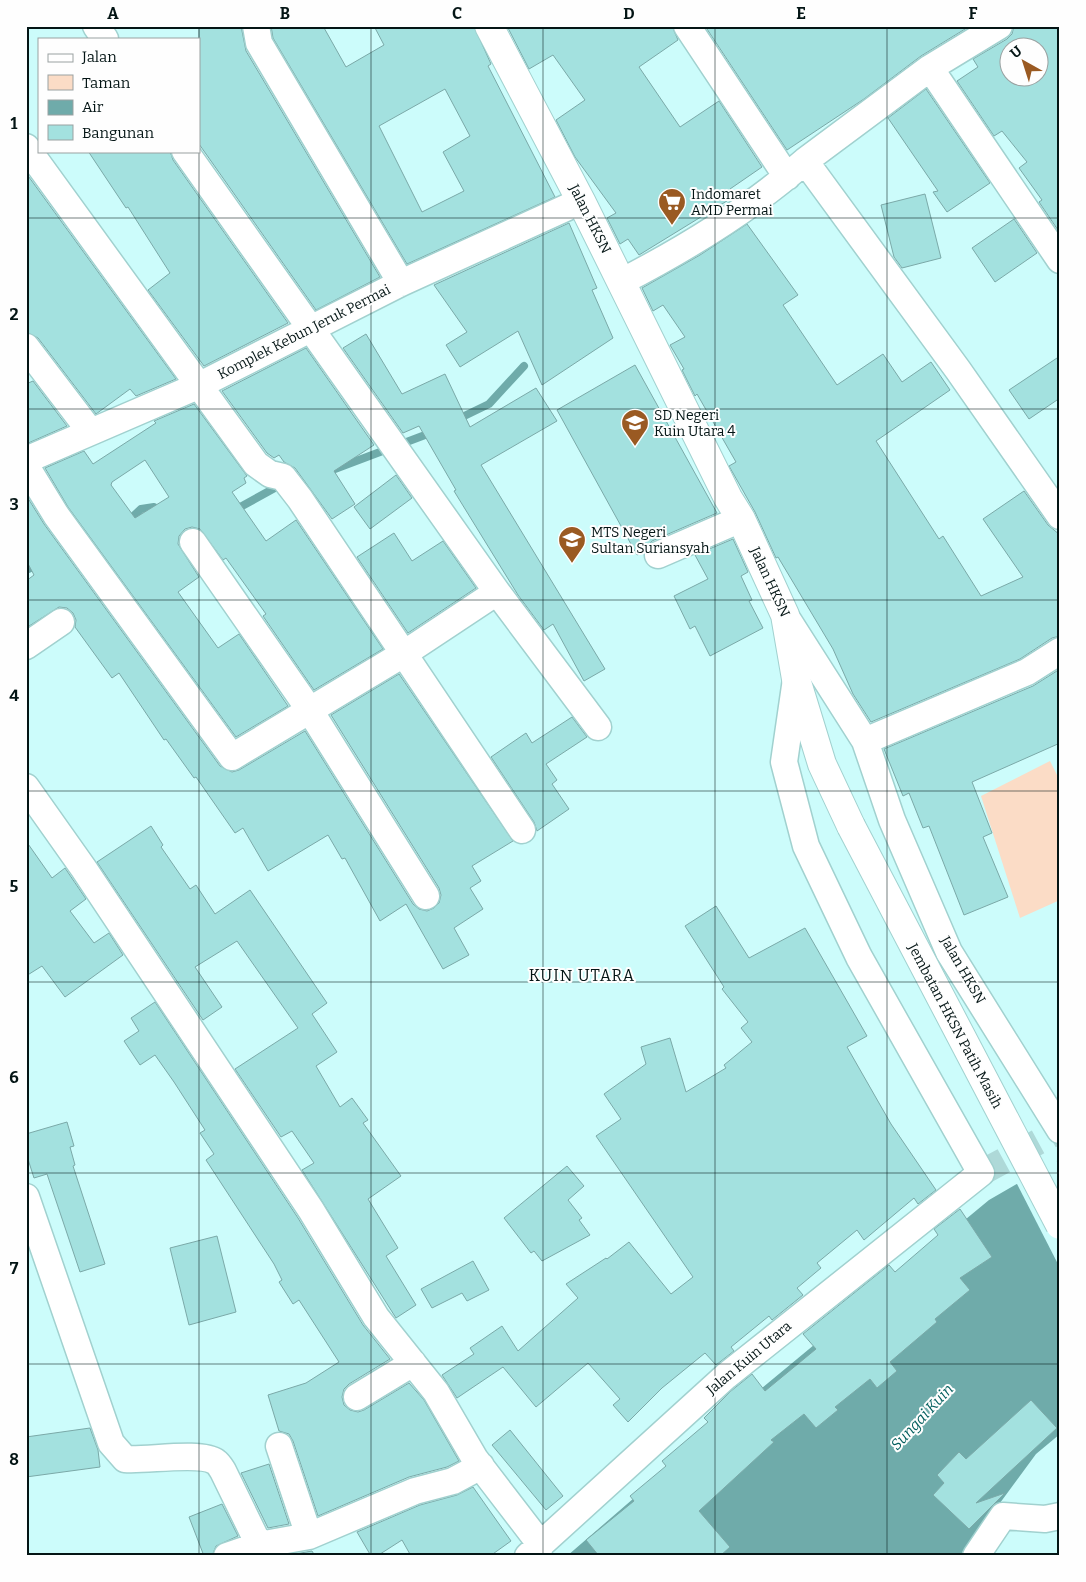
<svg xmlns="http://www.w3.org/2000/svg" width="1086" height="1582" viewBox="0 0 1086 1582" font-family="Bitter,serif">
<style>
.green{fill:#fbdcc6}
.water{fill:#6fabaa}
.pier{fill:#ccfcfb}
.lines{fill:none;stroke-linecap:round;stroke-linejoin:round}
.stream{stroke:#6fabaa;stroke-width:8}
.building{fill:#a3e1df;stroke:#7ba9a8;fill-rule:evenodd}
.minor-tunnel{stroke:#aed9d8;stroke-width:26;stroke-dasharray:26 13;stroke-linecap:butt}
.minor-casing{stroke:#a1d1cf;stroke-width:29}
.major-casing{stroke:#a1d1cf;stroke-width:30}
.minor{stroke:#fff;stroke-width:26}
.major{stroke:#fff;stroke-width:28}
.major-bridge-casing{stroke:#a1d1cf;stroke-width:30;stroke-linecap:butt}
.major-bridge{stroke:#fff;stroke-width:28}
.grid{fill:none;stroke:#041515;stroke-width:1;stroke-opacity:0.55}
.labels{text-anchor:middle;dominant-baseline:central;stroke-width:4;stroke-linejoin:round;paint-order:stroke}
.poi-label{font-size:14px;fill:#041515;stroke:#fefefe;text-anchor:start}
.street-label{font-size:14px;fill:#041515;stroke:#fefefe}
.water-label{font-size:15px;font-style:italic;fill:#035f5e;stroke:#fefefe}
.quarter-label{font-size:16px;letter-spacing:1px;fill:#041515;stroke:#fefefe}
.neatline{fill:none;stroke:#041515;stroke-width:2}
.grid-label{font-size:16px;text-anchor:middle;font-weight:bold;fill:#041515}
</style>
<rect width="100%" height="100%" fill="#ccfcfb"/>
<path class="green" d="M1050,761L1060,781V900L1020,918L981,796Z"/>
<path class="water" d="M1060,1159V1434L1036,1454L961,1556H567L745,1402L989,1200Z"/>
<path class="pier" d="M1055,1158L1060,1167V1268L1016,1182Z"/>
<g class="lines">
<path class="stream" d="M456,420L489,404L524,366
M327,472L433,432
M233,511L282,484
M127,522L141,509L154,507L161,512
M26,570L39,564"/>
</g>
<path class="building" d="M199,26H241L246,51L380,277L316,310L199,144Z
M271,26H323L346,67L384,45L374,26H474L491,64L488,66L555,197L407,264L273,38ZM445,89L470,136L443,152L464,191L422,212L379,126Z
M507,26H672L678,40L639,67L680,127L719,101L762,167L730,189L735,196L639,255L628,239L620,244L607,218L616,213L575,157L556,120L585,100L553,55L529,69Z
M705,26H970L921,56L864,99L787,150Z
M1014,26H1060V233L1039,202L1042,200L1019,168L1027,162L1002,131L994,136L957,81L978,67L973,59L1007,39L1012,34ZM1008,48H1038V78H1008Z
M926,89L990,183L947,212L933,192L938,191L888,118Z
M88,151H170L173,160L288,323L204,366L148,290L170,273L128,207L126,208Z
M26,173L176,379L136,396L130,389L96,414L38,338L26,332Z
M925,194L941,258L902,268L894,257L881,205Z
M1014,219L1037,253L995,282L972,248Z
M569,223L597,288L592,290L613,338L542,385L518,331L460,367L446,345L467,332L434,285Z
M747,224L798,295L783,305L837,385L883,354L902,382L931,362L950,390L876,441L939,539L943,536L981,596L1023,577L983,519L1024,491L1048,525L1060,535V636L1052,638L1020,659L871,722L853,694L833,649L778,557L776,558L755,512L729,466L736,462L697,394L695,396L682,370L684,369L670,345L685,337L663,305L653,311L642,288L700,255Z
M366,334L402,394L445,374L470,427L536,388L557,421L481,465L605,669L584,681L553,624L544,630L518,595L454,491L456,490L419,426L403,433L343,348Z
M306,348L374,445L334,471L355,504L332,519L295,468L284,462L279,455L274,458L267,453L222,391Z
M1060,356V398L1029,419L1009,390Z
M635,365L717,513L652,541L644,551L637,555L557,410Z
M33,381L67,426L26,444V384Z
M194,404L247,476L244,478L246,483L232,492L266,541L296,520L383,649L314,690L263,616L266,614L226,558L223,560L200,529L192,527L185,529L179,536L178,544L199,577L178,592L218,648L239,634L288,706L236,737L68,507L45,468L84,451L93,464L156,423L154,421ZM145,460L169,497L135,518L111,485L112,482Z
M396,475L412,498L370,529L354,507Z
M26,495L44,524L220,766L232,772L239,770L305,731L413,904L419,909L427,911L434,908L439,903L441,895L439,888L331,715L399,674L513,841L472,866L481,881L470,888L483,909L454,928L469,955L443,969L406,904L380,921L345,858L342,859L328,835L268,871L243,828L235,833L196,777L194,778L166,739L164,740L119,673L112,678L75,627L76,620L73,613L67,608L59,607L26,628V581L34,575L26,560Z
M394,533L412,561L443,541L476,588L408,633L357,557Z
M733,539L748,572L741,576L752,600L749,601L763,628L710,656L695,626L690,629L674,596L708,579L695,555Z
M1060,669V743L972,782L992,833L983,837L1008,897L964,915L929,826L923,828L909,793L903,796L884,749L1033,686Z
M572,717L587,737L546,764L557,780L552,784L569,809L537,831L534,822L491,757L526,733L532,743Z
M151,826L163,845L161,847L190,889L196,885L215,914L250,890L327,1003L312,1014L337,1052L316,1066L340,1107L352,1098L368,1120L363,1123L401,1176L368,1199L398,1248L386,1256L416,1305L396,1318L302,1170L314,1163L292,1131L281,1137L235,1069L298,1028L237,941L195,967L222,1007L203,1020L97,862Z
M26,841L52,878L65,868L86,899L70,911L94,943L109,933L123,955L65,997L42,966L26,976Z
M716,906L749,958L805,928L867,1036L847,1047L891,1124L936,1190L918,1204L914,1198L864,1240L857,1230L817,1263L821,1268L797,1288L803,1295L772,1320L769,1316L731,1347L734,1351L716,1365L705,1353L662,1388L628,1422L613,1405L620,1399L588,1363L536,1407L503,1367L457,1398L442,1375L474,1354L470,1348L502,1326L518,1351L578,1298L566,1284L606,1258L607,1259L629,1242L671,1294L693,1277L596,1136L621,1119L604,1094L646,1064L641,1047L670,1038L686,1092L726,1068L724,1065L752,1042L741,1028L748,1022L722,989L724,987L685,926Z
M155,1002L298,1218L363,1325L390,1359L349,1384L344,1389L342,1397L344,1405L350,1410L358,1412L364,1410L409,1383L424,1400L459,1461L447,1467L409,1477L318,1516L293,1441L289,1434L279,1431L268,1395L306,1383L339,1362L299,1300L293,1304L279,1282L282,1280L274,1264L206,1160L214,1154L200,1133L205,1130L174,1082L155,1055L140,1065L124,1041L139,1031L131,1018Z
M67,1122L74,1146L70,1147L75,1165L73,1166L105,1264L80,1272L47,1174L34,1178L26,1153V1134Z
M567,1166L584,1186L568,1200L582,1218L579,1220L590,1235L542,1261L534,1251L531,1253L504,1218Z
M960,1209L992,1257L960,1278L970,1290L935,1319L937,1322L890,1362L897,1371L877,1388L870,1379L835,1407L838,1410L816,1428L804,1414L771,1440L774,1442L699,1511L730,1547L720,1556H599L586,1540L634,1501L630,1496L666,1466L662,1461L708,1422L704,1418L731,1391L752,1374L765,1391L816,1349L803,1334L889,1265L895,1272L938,1235L934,1229Z
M217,1236L236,1312L189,1325L170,1248Z
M473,1261L489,1290L467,1301L462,1293L432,1308L421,1289Z
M1031,1400L1057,1428L976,1503L1005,1493L969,1529L933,1495L944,1483L937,1475L959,1452L966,1459Z
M90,1428L98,1450L100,1467L26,1477V1437Z
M510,1430L563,1496L546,1510L492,1445Z
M269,1464L289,1524L268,1528L241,1473Z
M473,1487L511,1541L490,1556H411L402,1540L377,1556H371L357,1532L420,1505L457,1495Z
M222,1504L238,1536L216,1546L212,1556H204L189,1517Z
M312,1551L315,1556H284Z"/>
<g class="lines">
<path class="minor-tunnel" d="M981,1173L1060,1130"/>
<defs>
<path id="minor" d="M96,26L105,39
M256,26L259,43L401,283
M687,26L787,177
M930,68L1060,260
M26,147L256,464L270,474L283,477L300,499L522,830
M185,151L497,592L598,727
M805,161L958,370L1060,516
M621,282C683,250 753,207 805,161L930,68L999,26
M26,347L90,431
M26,460L200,385L401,283L581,201
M26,466L56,515L232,757L405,653L497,592
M193,542L309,709L426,896
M658,555L741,519
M786,617L865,741L892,820L949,952L1060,1130
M26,646L61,622
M865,741L1027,672L1060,651
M26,787L84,869L311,1210L376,1317L436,1392L475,1459L541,1545
M26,1197L111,1443L125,1459C146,1461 201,1451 216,1462C219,1464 221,1468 223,1471L259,1545
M357,1397L413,1363
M279,1446L309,1536
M227,1556L259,1545L309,1536L415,1491L453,1481L481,1466
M528,1556L726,1376L981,1173L859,957L806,846L784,762L796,679
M976,1556L1003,1516L1045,1519L1060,1516"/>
<path id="major" d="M489,26L581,201L728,498L741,519L785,615L796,679L822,764L851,826"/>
</defs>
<use href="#minor" class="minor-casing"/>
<use href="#major" class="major-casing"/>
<use href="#minor" class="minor"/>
<use href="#major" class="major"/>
<defs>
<path id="major-bridge" d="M851,826L1060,1225"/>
</defs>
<use href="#major-bridge" class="major-bridge-casing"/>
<use href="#major-bridge" class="major-bridge"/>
</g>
<path class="grid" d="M199,26V1556M371,26V1556M543,26V1556M715,26V1556M887,26V1556M26,218H1060M26,409H1060M26,600H1060M26,791H1060M26,982H1060M26,1173H1060M26,1364H1060"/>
<defs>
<symbol id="supermarket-pin" viewBox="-11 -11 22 30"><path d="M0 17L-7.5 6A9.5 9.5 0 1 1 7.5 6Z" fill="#9a5a22" stroke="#fefefe"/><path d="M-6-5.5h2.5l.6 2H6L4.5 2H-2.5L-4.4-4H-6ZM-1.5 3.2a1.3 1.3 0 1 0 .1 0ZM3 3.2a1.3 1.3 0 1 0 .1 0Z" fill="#fff"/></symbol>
<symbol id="school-pin" viewBox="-11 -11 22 30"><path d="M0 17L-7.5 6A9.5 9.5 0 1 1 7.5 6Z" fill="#9a5a22" stroke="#fefefe"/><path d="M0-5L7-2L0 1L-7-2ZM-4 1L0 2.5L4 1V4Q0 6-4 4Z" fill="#fff"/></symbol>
</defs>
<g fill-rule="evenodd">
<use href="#supermarket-pin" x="656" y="186" width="32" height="43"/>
<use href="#school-pin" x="619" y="407" width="32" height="43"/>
<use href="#school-pin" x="556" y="524" width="32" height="43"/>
</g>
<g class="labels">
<g class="poi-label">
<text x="691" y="194">Indomaret<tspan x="691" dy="16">AMD Permai</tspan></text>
<text x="654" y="415">SD Negeri<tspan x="654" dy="16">Kuin Utara 4</tspan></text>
<text x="591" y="532">MTS Negeri<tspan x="591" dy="16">Sultan Suriansyah</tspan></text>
</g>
<g class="street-label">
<text transform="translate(590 219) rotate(63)">Jalan HKSN</text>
<text transform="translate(304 332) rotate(-27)">Komplek Kebun Jeruk Permai</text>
<text transform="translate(770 582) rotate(65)">Jalan HKSN</text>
<text transform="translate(963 970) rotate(60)">Jalan HKSN</text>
<text transform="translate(955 1026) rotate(62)">Jembatan HKSN Patih Masih</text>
<text transform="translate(749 1358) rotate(-40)">Jalan Kuin Utara</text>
</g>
<g class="water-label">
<text transform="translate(922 1417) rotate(-47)">Sungai Kuin</text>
</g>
<g class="quarter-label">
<text x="582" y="975">KUIN UTARA</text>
</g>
</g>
<rect width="1086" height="1582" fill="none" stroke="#fefefe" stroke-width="55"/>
<rect x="38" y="38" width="162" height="115" fill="#fefefe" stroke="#9aa1a1"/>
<rect x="48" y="54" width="25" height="8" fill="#ffffff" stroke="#9aa1a1"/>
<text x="82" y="62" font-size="15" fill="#041515">Jalan</text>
<rect x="48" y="75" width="25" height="15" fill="#fbdcc6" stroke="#9aa1a1"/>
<text x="82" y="88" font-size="15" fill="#041515">Taman</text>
<rect x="48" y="100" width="25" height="15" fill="#6fabaa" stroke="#9aa1a1"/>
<text x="82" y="112" font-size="15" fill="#041515">Air</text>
<rect x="48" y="125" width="25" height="15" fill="#a3e1df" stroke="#9aa1a1"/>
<text x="82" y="138" font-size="15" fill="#041515">Bangunan</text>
<g transform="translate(1024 62) rotate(321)"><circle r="24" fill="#fefefe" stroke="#9aa1a1"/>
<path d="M0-4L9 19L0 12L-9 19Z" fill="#9a5a22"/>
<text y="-8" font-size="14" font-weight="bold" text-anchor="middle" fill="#041515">U</text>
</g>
<rect x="28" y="28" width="1030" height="1526" class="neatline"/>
<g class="grid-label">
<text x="113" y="19">A</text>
<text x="285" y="19">B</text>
<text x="457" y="19">C</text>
<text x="629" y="19">D</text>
<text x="801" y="19">E</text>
<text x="973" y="19">F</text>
<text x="14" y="129">1</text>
<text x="14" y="320">2</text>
<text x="14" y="510">3</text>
<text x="14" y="701">4</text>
<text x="14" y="892">5</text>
<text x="14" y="1083">6</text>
<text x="14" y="1274">7</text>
<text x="14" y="1465">8</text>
</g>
</svg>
